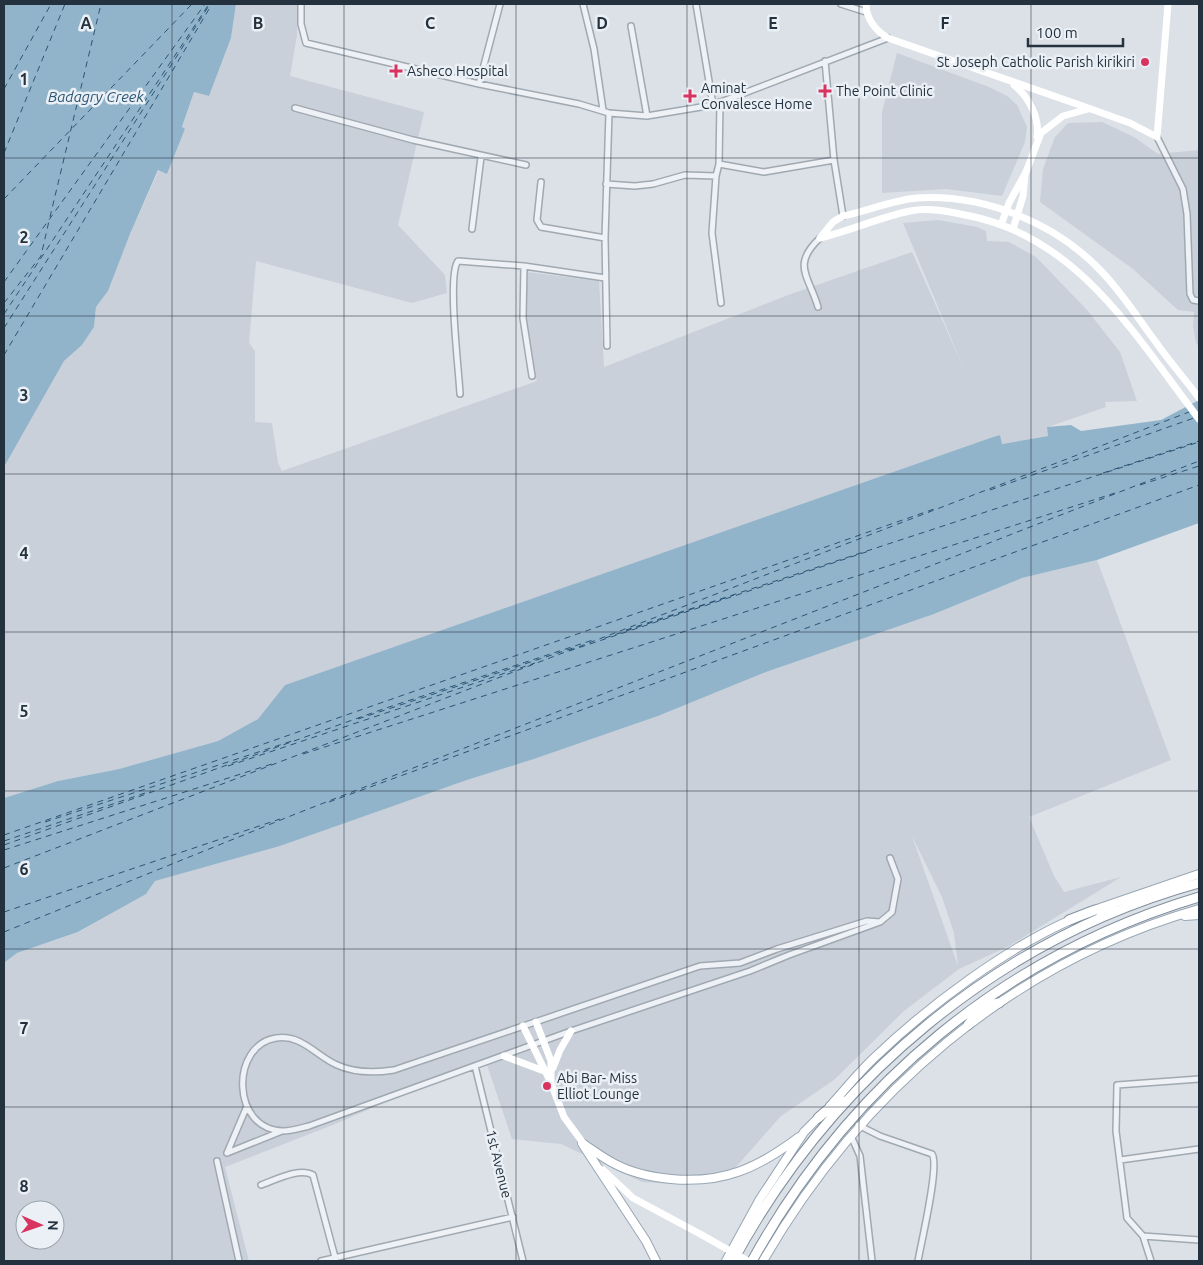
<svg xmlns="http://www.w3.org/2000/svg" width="1203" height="1265" viewBox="0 0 1203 1265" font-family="Ubuntu,sans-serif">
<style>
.built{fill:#c9d0d9;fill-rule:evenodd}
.water{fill:#92b4cb}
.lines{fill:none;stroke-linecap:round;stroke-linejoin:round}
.ferry{stroke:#2b5575;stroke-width:1;stroke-dasharray:6 5;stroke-linecap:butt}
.street-casing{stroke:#a0a9b1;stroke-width:8}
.primary-casing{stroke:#99a7b4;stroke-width:10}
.highway-casing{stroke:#81909f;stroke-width:11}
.street{stroke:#eef1f5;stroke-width:5}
.secondary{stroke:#fff;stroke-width:7}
.primary{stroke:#fff;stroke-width:8}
.highway{stroke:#fff;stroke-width:9}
.secondary-bridge{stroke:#fff;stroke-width:7}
.grid{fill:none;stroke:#24313e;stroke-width:1;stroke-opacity:0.55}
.poi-dot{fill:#d93360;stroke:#eaf0f5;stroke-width:2}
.labels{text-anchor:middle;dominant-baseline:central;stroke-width:5;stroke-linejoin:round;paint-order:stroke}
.poi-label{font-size:14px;fill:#24313e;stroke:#eaf0f5;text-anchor:start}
.street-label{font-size:14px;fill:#24313e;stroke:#eaf0f5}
.water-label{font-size:15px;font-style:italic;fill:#2b5575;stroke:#eaf0f5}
.grid-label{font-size:16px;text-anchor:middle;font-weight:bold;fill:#24313e;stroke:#eaf0f5;stroke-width:5;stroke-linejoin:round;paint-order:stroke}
</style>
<rect width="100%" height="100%" fill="#dbe1e7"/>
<path class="built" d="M236,4H298L297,35L290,76L424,112L398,225L445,275L447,293L412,303L256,261L249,343L255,351V422L272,423L278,463L282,471L537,381L521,322L527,272L599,281L604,367L791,294L912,252L964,369L903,223L938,220L977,227L986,231L987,241L1009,242L1036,257L1087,310L1120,352L1137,401L1105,402L1106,407L1048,427V436L1001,444L1000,435L993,437L285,685L258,719L218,741L119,769L58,781L4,798V467L64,361L82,345L94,327L96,307L108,291L130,234L159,170L167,174L185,129L182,128L194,92L209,96L231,38Z
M897,53L989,87L1007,96L1017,105L1027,127L1025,142L1002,196L946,189L882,193V112Z
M1102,122L1134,137L1158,154L1199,150V347L1196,343L1193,327L1194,312L1178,310L1133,269L1040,202L1043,169L1055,137L1068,123Z
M1097,560L1171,760L1029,817L1054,876L1064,892L1121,877L1009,946L959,969L904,1011L834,1080L781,1116L728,1176L672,1184L642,1182L561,1144L512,1139L485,1059L335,1124L225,1167L249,1261H4V963L17,953L79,932L145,894L155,881L280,846L467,780L534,759L658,716L766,672L934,614L1022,578ZM912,836L942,897L954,933L958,966ZM25,1210H55V1240H25Z"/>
<path class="water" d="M4,4H236L231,38L209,96L194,92L182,127L185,129L167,174L158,170L130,234L108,291L96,307L94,327L82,345L64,361L4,467Z
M1199,400V523L1097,560L1022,578L934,614L766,672L658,716L534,759L467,780L280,846L155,881L146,894L78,932L17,953L4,963V798L58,781L119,769L218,741L258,719L285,685L993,437L1000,435L1002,444L1048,436L1047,427L1071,425L1081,431L1161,420Z"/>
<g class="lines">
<path class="ferry" d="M4,89L51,4
M4,153L65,4
M4,199L192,4
M50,217L101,4
M4,282L205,4
M4,303L41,256L49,221
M4,314L209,4
M4,328L210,4
M4,355L212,4
M1103,473L1199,441
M1140,485L1199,466
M990,490L1194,418
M626,630L1199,442
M605,638L734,595
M569,651L869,551
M358,719L573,648
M303,754L1115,493
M228,766L535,663
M329,802L1199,485
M45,822L295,740
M4,835L934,509
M4,841L151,791
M4,845L386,708L596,639
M4,850L275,763
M4,868L1189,412
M4,912L280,819
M4,932L293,815L1199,461"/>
<defs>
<path id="street" d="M301,4V24L306,43L479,84L579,104L609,113L647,116L713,105L888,38
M583,4L594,49L603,110
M696,4L713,105
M841,4L866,12
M631,26L647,116
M825,61L834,160L843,216
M479,84L500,4
M295,108L413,140L526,165
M1157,137L1183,189L1187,214L1190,294L1193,300L1199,301
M719,164L764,172L834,160
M716,176L712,233L721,303
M541,182L537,220L541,227L605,238
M606,184L635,186L653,184L685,175L716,176L719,164L720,102
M472,229L481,157
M524,266L523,318L532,376
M818,307C809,276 791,265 820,238
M607,346L605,238L609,113
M460,394C459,371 447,275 458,261L524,266L605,278
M880,922L867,921L777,949L740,963L700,966L394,1070C375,1073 355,1073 337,1065C316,1056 302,1034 276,1038C230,1045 231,1130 283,1131C291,1131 301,1128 309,1126L571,1031L750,971L789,955L880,922L892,912L898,879L890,858
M475,1066L523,1261
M1199,1079L1117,1085L1116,1131L1127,1218L1143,1236L1199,1240
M858,1125L880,1136L932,1154C940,1165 921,1243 918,1261
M851,1136L860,1156L872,1261
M227,1153L282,1131
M227,1153L247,1106
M1120,1160L1199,1149
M217,1161L239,1261
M261,1185C275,1180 300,1167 313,1175L336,1261
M1143,1236L1151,1261
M321,1261L513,1217"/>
<path id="primary" d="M1097,909L1199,874
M1185,916L1199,915
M830,1106C845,1090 858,1073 874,1058C927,1007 1007,947 1075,918
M582,1143C593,1150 603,1158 615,1164C632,1173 651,1177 671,1179C723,1184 758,1168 799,1137
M583,1145L646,1241L656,1261
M726,1261L760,1199L804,1132L822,1114
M763,1261C860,1093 1011,963 1199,909"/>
<path id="highway" d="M1069,920L1095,910H1114
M981,1007L999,1003
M968,1025L985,1003
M818,1118L833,1105L844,1101
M733,1261C831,1079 999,938 1199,883
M752,1261C850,1084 1005,955 1199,897"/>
</defs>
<use href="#street" class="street-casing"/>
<use href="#primary" class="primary-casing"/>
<use href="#highway" class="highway-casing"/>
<use href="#street" class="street"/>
<path class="secondary" d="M866,4C866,19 876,31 888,38L1091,109L1130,123L1157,137L1168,4
M1014,85C1029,97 1040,118 1037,137
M1001,225L1009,203L1026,172L1041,133L1063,116L1088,109
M1013,229L1023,196L1025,175
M820,238L833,222L843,216C867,211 893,200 917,198C985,194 1056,223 1102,272C1122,293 1138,318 1155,341C1169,361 1185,379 1199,398
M820,238C850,231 880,217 910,211C930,207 951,212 970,216C1079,238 1136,337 1199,419
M536,1022L551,1061V1083
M523,1026L551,1083L564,1117L586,1147
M504,1056L544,1071
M553,1068L560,1050L571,1031
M603,1170L633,1198L702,1235"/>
<use href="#primary" class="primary"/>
<use href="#highway" class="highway"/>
<path class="secondary-bridge" d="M702,1235L748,1261"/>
</g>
<path class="grid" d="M172,4V1261M344,4V1261M516,4V1261M687,4V1261M859,4V1261M1031,4V1261M4,158H1199M4,316H1199M4,474H1199M4,632H1199M4,791H1199M4,949H1199M4,1107H1199"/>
<g class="poi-dot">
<circle cx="1145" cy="62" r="5"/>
<path d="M393.5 63.5h5v5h5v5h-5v5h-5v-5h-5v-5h5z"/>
<path d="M822.5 83.5h5v5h5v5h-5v5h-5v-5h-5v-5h5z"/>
<path d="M687.5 88.5h5v5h5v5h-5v5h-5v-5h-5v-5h5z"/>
<circle cx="547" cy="1086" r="5"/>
</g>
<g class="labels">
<g class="poi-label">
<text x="1135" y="62" text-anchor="end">St Joseph Catholic Parish kirikiri</text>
<text x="407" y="71">Asheco Hospital</text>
<text x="701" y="88">Aminat<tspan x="701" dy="16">Convalesce Home</tspan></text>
<text x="836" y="91">The Point Clinic</text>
<text x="557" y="1078">Abi Bar- Miss<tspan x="557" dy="16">Elliot Lounge</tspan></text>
</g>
<g class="street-label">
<text transform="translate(499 1164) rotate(76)">1st Avenue</text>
</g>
<g class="water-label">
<text x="96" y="96">Badagry Creek</text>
</g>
</g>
<g class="grid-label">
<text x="86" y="29">A</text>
<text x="258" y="29">B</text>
<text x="430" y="29">C</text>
<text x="602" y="29">D</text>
<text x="773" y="29">E</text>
<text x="945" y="29">F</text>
<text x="24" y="85">1</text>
<text x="24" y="243">2</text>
<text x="24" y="401">3</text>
<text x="24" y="559">4</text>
<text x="24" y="717">5</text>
<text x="24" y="875">6</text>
<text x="24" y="1034">7</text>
<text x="24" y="1192">8</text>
</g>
<rect width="1203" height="1265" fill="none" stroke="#24313e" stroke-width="10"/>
<g transform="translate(40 1225) rotate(92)"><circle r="24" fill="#eaf0f5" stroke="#9ba4ac"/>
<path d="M0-4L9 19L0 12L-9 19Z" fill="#d93360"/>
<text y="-8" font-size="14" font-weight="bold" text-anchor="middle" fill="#24313e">N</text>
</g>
<path d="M1028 38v8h95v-8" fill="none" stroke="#24313e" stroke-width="2.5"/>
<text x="1036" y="38" font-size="15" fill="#24313e" stroke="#eaf0f5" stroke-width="4" paint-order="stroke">100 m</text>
</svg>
